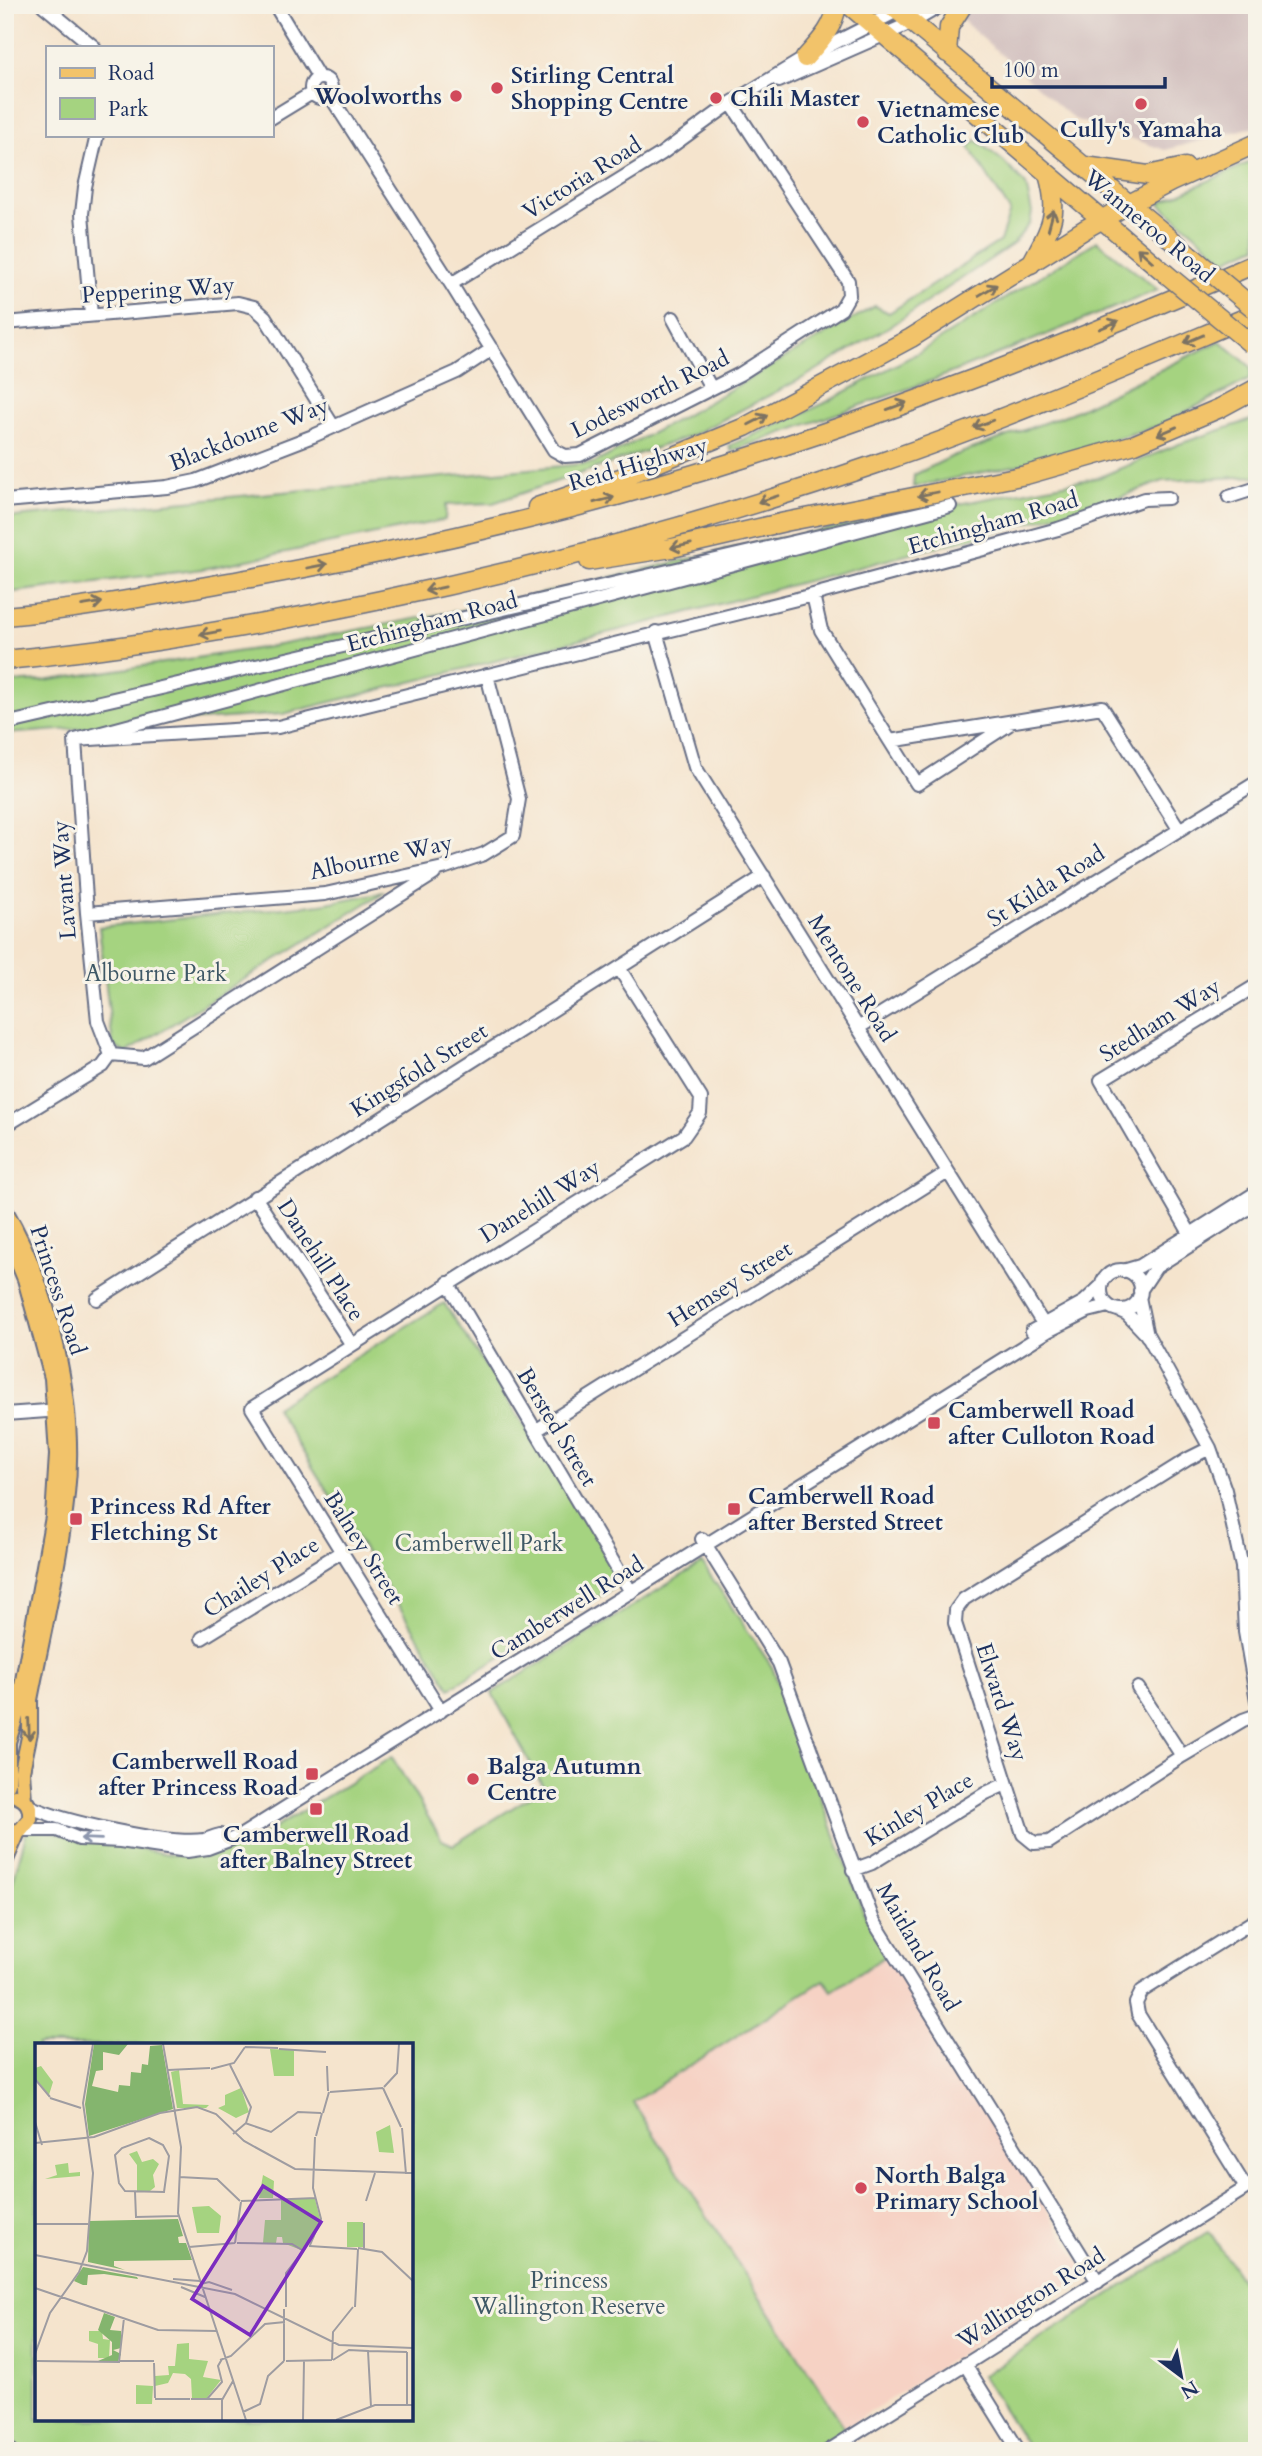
<svg xmlns="http://www.w3.org/2000/svg" width="1262" height="2456" viewBox="0 0 1262 2456" font-family="Cardo,serif">
<style>
.built{fill:#f6d2c4}
.industrial{fill:#d1bfbe}
.green{fill:#a5d380;stroke:#60816f;stroke-width:2;fill-rule:evenodd}
.lines{fill:none;stroke-linecap:round;stroke-linejoin:round}
.minor-casing{stroke:#676e85;stroke-width:16}
.major-casing{stroke:#676e85;stroke-width:18}
.highway-casing{stroke:#676e85;stroke-width:21}
.minor{stroke:#fff;stroke-width:12}
.major{stroke:#f2c36a;stroke-width:14}
.highway{stroke:#f2c36a;stroke-width:18}
.highway-bridge-casing{stroke:#676e85;stroke-width:21;stroke-linecap:butt}
.highway-bridge{stroke:#f2c36a;stroke-width:18}
.oneway{stroke:#7c7263}
.oneway2{stroke:#8d97ae}
.poi-dot{fill:#d1495b;stroke:#f7f3e8;stroke-width:2.5}
.labels{text-anchor:middle;dominant-baseline:central;stroke-width:6;stroke-linejoin:round;paint-order:stroke}
.poi-label{font-size:23px;font-weight:bold;fill:#1b2f5e;stroke:#f7f3e8;text-anchor:start}
.street-label{font-size:23px;fill:#1b2f5e;stroke:#f7f3e8}
.park-label{font-size:23px;fill:#3e5866;stroke:#f7f3e8}
.inset-road{fill:none;stroke:#9e9ca1;stroke-width:2}
.view{fill:#7b2cbf;fill-opacity:0.15;stroke:#7b2cbf;stroke-width:3.5}
.inset-edge{fill:none;stroke:#1b2f5e;stroke-width:3.5}
</style>
<rect width="100%" height="100%" fill="#f7f3e8"/>
<filter id="ink" filterUnits="userSpaceOnUse"><feTurbulence type="fractalNoise" baseFrequency=".0143" numOctaves="2"/><feDisplacementMap in="SourceGraphic" scale="14" xChannelSelector="R" yChannelSelector="G"/><feConvolveMatrix kernelMatrix="1 2 1 2 8 2 1 2 1" color-interpolation-filters="sRGB"/></filter>
<filter id="wash" filterUnits="userSpaceOnUse"><feTurbulence type="fractalNoise" baseFrequency=".00686" numOctaves="4" result="noise"/><feDisplacementMap in="SourceGraphic" scale="28" xChannelSelector="R" yChannelSelector="G"/><feGaussianBlur stdDeviation="1.57" result="paint"/><feColorMatrix in="noise" values="0 0 0 0 0 0 0 0 0 0 0 0 0 0 0 0 0 1.4 0 .05"/><feComposite in="paint" operator="in"/></filter>
<g filter="url(#wash)">
<rect width="100%" height="100%" fill="#f5e4cd"/>
<path class="built" d="M890,1953L1086,2273L845,2428L633,2102L824,1979L832,1991Z"/>
<path class="industrial" d="M945,5H1257V126L1165,150L1074,119Z"/>
<path class="green" d="M976,140L1003,161L1026,185L1032,212L1030,223L1013,244L900,320L805,377L691,436L493,503L446,505L445,520L203,569L5,593V518L594,463L679,419L875,306L889,313L1000,241L1010,211L969,147Z
M1257,159V246L1225,260L1159,203Z
M1097,241L1158,290L933,380L731,451L729,446L823,404L918,353Z
M1220,341L1251,367L1250,379L1158,426L1042,460L913,487L914,475L953,456L1071,413Z
M1257,418V476L1163,481L1107,502L655,621L283,714L5,734V683L44,681L268,647L519,599L760,542L1100,477L1179,444Z
M384,892L126,1053L113,1046L99,927L321,904Z
M444,1303L626,1580L450,1688L275,1407Z
M702,1563L772,1667L864,1913L890,1953L832,1991L824,1980L633,2102L845,2428L810,2451H18L5,2428V1910L28,1827L178,1856L251,1842L392,1757L442,1840L453,1845L544,1788L492,1693ZM37,2045H411V2419H37Z
M1209,2231L1257,2303V2451H1030L982,2376Z"/>
</g>
<g filter="url(#ink)">
<g class="lines">
<defs>
<path id="minor" d="M43,5L94,47
M275,5L319,78
M311 88a10 10 0 1 1 20 0a10 10 0 1 1-20 0Z
M779,81L911,23L942,5
M329,94L451,284L554,450L565,456L580,455L740,374L841,309L849,295L848,281L731,103
M271,118L312,93
M451,284L661,154L731,103L805,58L909,5
M91,315L82,214L85,187L97,135
M673,318L711,388
M5,323L238,303L254,307L265,317L333,426
M1229,497L1257,488
M5,501L167,487L196,481L313,436L457,372L492,349
M813,595L821,630L890,741L1102,707L1179,829
M656,632L695,767L1047,1330
M5,724L950,506L75,740L278,727L813,595L1058,529L1144,499L1168,498
M890,741L917,784L1008,725
M87,913L325,894L443,868L484,854L513,836L519,799L487,675
M858,1028L1257,782
M111,1055L144,1058L434,874
M5,1126L103,1066L111,1055L98,1021L87,913L75,740
M255,1197L352,1345
M1195,1242L1101,1080L1257,985
M1101 1290a20 20 0 1 1 40 0a20 20 0 1 1-40 0Z
M1123,1271L1140,1266L1257,1192
M448,1283L631,1592
M1140,1291L1156,1267L1257,1203
M1139,1297L1147,1336
M97,1299L764,876
M1118,1310L1127,1314L1148,1336L1210,1448L1225,1490L1242,1567L1245,1632L1257,1701
M1032,1331L1084,1302L1101,1286
M5,1414L61,1410
M535,1431L948,1172
M1210,1448L1188,1459L964,1599L956,1610L955,1623L1023,1834L1034,1843L1049,1842L1182,1756L1243,1720L1257,1715
M702,1539L779,1663L873,1920L1098,2282
M1242,1567L1257,1563
M202,1638L341,1552
M1138,1688L1182,1756
M441,1711L252,1408L684,1136L700,1113L701,1098L619,968
M29,1806C62,1822 169,1845 204,1840C209,1839 215,1836 220,1835
M23,1830H57L79,1839L120,1841L187,1851L208,1848L240,1836L1048,1331L1088,1311L1108,1306
M853,1870L872,1863L986,1793L1006,1784
M1246,2188L1138,2014L1136,2003L1142,1991L1257,1919
M965,2364L1019,2451
M828,2451L1257,2181"/>
<path id="major" d="M5,1210C50,1288 77,1404 67,1494C60,1563 43,1632 30,1700V1732L22,1771L24,1800
M5,1231L25,1279L52,1378L57,1455L53,1517L17,1713L8,1742V1783L5,1790
M5,1832L20,1831L30,1819C31,1808 28,1800 17,1796
M5,1862L18,1832
M5,2444L9,2451"/>
<path id="highway" d="M849,5L1165,273
M891,5L1196,260
M947,53L949,27L963,5
M805,58C819,42 834,28 837,5
M1085,166L1148,175L1185,167
M1031,264C1051,226 1060,216 1048,174
M537,507L623,477L745,427L911,338L1087,228L1129,204L1171,182L1257,143
M589,561L672,548L785,522L1026,475L1135,444L1220,408L1257,388
M5,616C88,609 170,592 252,578C422,547 590,508 755,455C926,401 1092,334 1257,263
M5,660C131,648 257,626 381,600C549,565 716,520 879,463C1007,419 1132,365 1257,313"/>
</defs>
<use href="#minor" class="minor-casing"/>
<use href="#major" class="major-casing"/>
<use href="#highway" class="highway-casing"/>
<use href="#minor" class="minor"/>
<use href="#major" class="major"/>
<use href="#highway" class="highway"/>
<defs>
<path id="highway-bridge" d="M1196,260L1257,311
M1165,273L1251,344"/>
</defs>
<use href="#highway-bridge" class="highway-bridge-casing"/>
<use href="#highway-bridge" class="highway-bridge"/>
</g>
<defs><path id="oneway-shaft" d="M-6 0H5M1.5-3L5.5 0L1.5 3" fill="none" stroke-width="1.6" stroke-linecap="round" stroke-linejoin="round" transform="scale(1.75)"/></defs>
<g class="oneway">
<use href="#oneway-shaft" transform="translate(1051 220) rotate(-75)"/>
<use href="#oneway-shaft" transform="translate(1145 255) rotate(-138)"/>
<use href="#oneway-shaft" transform="translate(988 290) rotate(-31)"/>
<use href="#oneway-shaft" transform="translate(1109 325) rotate(-22)"/>
<use href="#oneway-shaft" transform="translate(1194 339) rotate(157)"/>
<use href="#oneway-shaft" transform="translate(897 406) rotate(-20)"/>
<use href="#oneway-shaft" transform="translate(758 420) rotate(-27)"/>
<use href="#oneway-shaft" transform="translate(983 424) rotate(159)"/>
<use href="#oneway-shaft" transform="translate(1167 431) rotate(157)"/>
<use href="#oneway-shaft" transform="translate(928 494) rotate(169)"/>
<use href="#oneway-shaft" transform="translate(768 499) rotate(162)"/>
<use href="#oneway-shaft" transform="translate(604 500) rotate(-15)"/>
<use href="#oneway-shaft" transform="translate(681 546) rotate(168)"/>
<use href="#oneway-shaft" transform="translate(317 566) rotate(-11)"/>
<use href="#oneway-shaft" transform="translate(435 589) rotate(168)"/>
<use href="#oneway-shaft" transform="translate(92 604) rotate(-9)"/>
<use href="#oneway-shaft" transform="translate(210 633) rotate(170)"/>
<use href="#oneway-shaft" transform="translate(29 1729) rotate(88)"/>
</g>
<use class="oneway2" href="#oneway-shaft" transform="translate(91 1839) rotate(-178)"/>
</g>
<g class="poi-dot">
<circle cx="497" cy="88" r="7"/>
<circle cx="456" cy="96" r="7"/>
<circle cx="716" cy="98" r="7"/>
<circle cx="1141" cy="104" r="7"/>
<circle cx="863" cy="122" r="7"/>
<rect x="927" y="1416" width="14" height="14" rx="3.5"/>
<rect x="727" y="1502" width="14" height="14" rx="3.5"/>
<rect x="69" y="1512" width="14" height="14" rx="3.5"/>
<rect x="305" y="1767" width="14" height="14" rx="3.5"/>
<circle cx="473" cy="1779" r="7"/>
<rect x="309" y="1802" width="14" height="14" rx="3.5"/>
<circle cx="861" cy="2188" r="7"/>
</g>
<g class="labels">
<g class="poi-label">
<text x="511" y="75">Stirling Central<tspan x="511" dy="26">Shopping Centre</tspan></text>
<text x="442" y="96" text-anchor="end">Woolworths</text>
<text x="730" y="98">Chili Master</text>
<text x="877" y="109">Vietnamese<tspan x="877" dy="26">Catholic Club</tspan></text>
<text x="1141" y="129" text-anchor="middle">Cully's Yamaha</text>
<text x="948" y="1410">Camberwell Road<tspan x="948" dy="26">after Culloton Road</tspan></text>
<text x="748" y="1496">Camberwell Road<tspan x="748" dy="26">after Bersted Street</tspan></text>
<text x="90" y="1506">Princess Rd After<tspan x="90" dy="26">Fletching St</tspan></text>
<text x="298" y="1761" text-anchor="end">Camberwell Road<tspan x="298" dy="26">after Princess Road</tspan></text>
<text x="487" y="1766">Balga Autumn<tspan x="487" dy="26">Centre</tspan></text>
<text x="316" y="1834" text-anchor="middle">Camberwell Road<tspan x="316" dy="26">after Balney Street</tspan></text>
<text x="875" y="2175">North Balga<tspan x="875" dy="26">Primary School</tspan></text>
</g>
<g class="street-label">
<text transform="translate(582 178) rotate(-32)">Victoria Road</text>
<text transform="translate(1149 226) rotate(40)">Wanneroo Road</text>
<text transform="translate(158 290) rotate(-4)">Peppering Way</text>
<text transform="translate(650 394) rotate(-26)">Lodesworth Road</text>
<text transform="translate(249 434) rotate(-21)">Blackdoune Way</text>
<text transform="translate(638 464) rotate(-16)">Reid Highway</text>
<text transform="translate(993 523) rotate(-16)">Etchingham Road</text>
<text transform="translate(432 622) rotate(-15)">Etchingham Road</text>
<text transform="translate(381 857) rotate(-12)">Albourne Way</text>
<text transform="translate(64 880) rotate(-94)">Lavant Way</text>
<text transform="translate(1046 886) rotate(-32)">St Kilda Road</text>
<text transform="translate(852 978) rotate(58)">Mentone Road</text>
<text transform="translate(1160 1020) rotate(-32)">Stedham Way</text>
<text transform="translate(419 1070) rotate(-32)">Kingsfold Street</text>
<text transform="translate(540 1201) rotate(-32)">Danehill Way</text>
<text transform="translate(321 1260) rotate(57)">Danehill Place</text>
<text transform="translate(730 1284) rotate(-32)">Hemsey Street</text>
<text transform="translate(58 1290) rotate(72)">Princess Road</text>
<text transform="translate(557 1427) rotate(59)">Bersted Street</text>
<text transform="translate(364 1548) rotate(58)">Balney Street</text>
<text transform="translate(261 1577) rotate(-32)">Chailey Place</text>
<text transform="translate(567 1608) rotate(-32)">Camberwell Road</text>
<text transform="translate(1002 1702) rotate(72)">Elward Way</text>
<text transform="translate(919 1809) rotate(-31)">Kinley Place</text>
<text transform="translate(918 1947) rotate(60)">Maitland Road</text>
<text transform="translate(1031 2298) rotate(-32)">Wallington Road</text>
</g>
<g class="park-label">
<text x="156" y="973">Albourne Park</text>
<text x="479" y="1543">Camberwell Park</text>
<text x="569" y="2280">Princess<tspan x="569" dy="26">Wallington Reserve</tspan></text>
</g>
</g>
<g transform="translate(35 2043)">
<rect width="378" height="378" fill="#f5e4cd"/>
<path d="M235,6L259,7V33H239ZM6,23L18,39L14,52L0,35V25ZM144,27L148,61L174,62L171,65H142L136,29ZM206,45L214,69L201,75L183,65L190,62V52ZM355,82L359,110L344,109L341,89ZM102,108L107,119L118,116L124,121L118,132L120,144L115,148H102V122L94,111ZM33,120L34,130L45,129V133L10,136L22,132L20,122ZM228,132L239,138L238,155H224ZM246,156H280L285,176L279,195L266,207L248,200L247,194H242L241,200H228L230,177H246ZM174,163L186,173L184,190H162L157,164ZM312,179H328V204H312ZM54,288H67L68,296L75,297L74,315H63V301L54,298ZM154,300V316L173,318L168,334L186,337L171,356L157,355L156,336L150,331L138,330L133,340L120,343V333L134,332L133,323H140L142,301ZM101,342L118,343L117,361H101Z" fill="#a5d380"/>
<path d="M59,1H93L84,12L68,9V27L61,28L57,43L83,49L84,42L95,43L96,29L106,30L107,21L113,22L115,3L127,2L138,66L54,93L50,61ZM143,176L148,193L143,194L144,200H151L157,217L79,218V223L90,227L53,219L54,178ZM48,224L102,234L103,236L69,231L53,232L52,242H48L39,238ZM69,270L80,274L75,287L86,288V305L78,307L86,311L83,318H63L77,312V299L63,287Z" fill="#84b56e"/>
<path class="inset-road" d="M128,1L146,104L143,170L211,377M210,4L243,5M244,6L291,9M195,22L216,64L211,80L198,91M292,23L293,48M176,26L199,20L210,4M133,27L175,25M0,36L15,54M349,44L362,30L364,1M348,45L366,84M295,49L348,45M15,55L46,65M288,70L294,49M0,79L7,102M210,80L236,89L263,69L286,70M367,85L371,131M281,93L287,70M114,95L128,102L134,113L129,149L90,148L84,140L80,112L87,105ZM0,100L59,94L125,70L162,64L181,71L209,98L260,126L378,130M144,134L182,136L205,158M100,149L101,174L143,173M206,158L281,155M331,158L340,130M0,181H53M200,200L206,159M202,200L257,201L267,207M275,202L286,176L278,145L280,94M274,203L322,206M154,204L200,200M323,205L347,209L378,238M329,205V180M0,212L200,251L304,302L378,305M138,236L165,238M166,241L174,239L197,247M146,244L170,254M0,245L123,287L182,288M251,264V230L267,209M320,264L323,206M249,266V318M333,308L372,309M0,311L15,270L44,229L52,208L58,130L48,60L58,1M185,317L196,313L230,281L250,279M297,317L298,289L318,264M298,317L314,307L333,308L336,364M2,318L84,319L89,275M85,318H119M251,318L297,317M119,320L120,355M120,356H155M156,356H188M172,356L187,339L183,323L187,316M372,363V309M208,369L225,361L233,333L249,318M187,377V357L198,338M268,377L269,318M301,377L340,362H378"/>
<path class="view" d="M228,143L286,179L215,292L157,256Z"/>
<rect width="378" height="378" class="inset-edge"/>
</g>
<rect width="1262" height="2456" fill="none" stroke="#f7f3e8" stroke-width="28"/>
<rect x="46" y="46" width="228" height="91" fill="#f7f3e8" stroke="#9fa5b1" stroke-width="2"/>
<rect x="60" y="68" width="35" height="10" fill="#f2c36a" stroke="#9fa5b1" stroke-width="2"/>
<text x="108" y="80" font-size="21" fill="#1b2f5e">Road</text>
<rect x="60" y="98" width="35" height="21" fill="#a5d380" stroke="#9fa5b1" stroke-width="2"/>
<text x="108" y="116" font-size="21" fill="#1b2f5e">Park</text>
<g transform="translate(1181 2376) rotate(148)" stroke="#f7f3e8" stroke-width="5" paint-order="stroke">
<path d="M0-5L12 26L0 18L-12 26Z" fill="#1b2f5e"/>
<text y="-10" font-size="19" font-weight="bold" text-anchor="middle" fill="#1b2f5e">N</text>
</g>
<path d="M992 77v10h173v-10" fill="none" stroke="#1b2f5e" stroke-width="3.5"/>
<text x="1003" y="77" font-size="21" fill="#1b2f5e" stroke="#f7f3e8" stroke-width="5" paint-order="stroke">100 m</text>
</svg>
